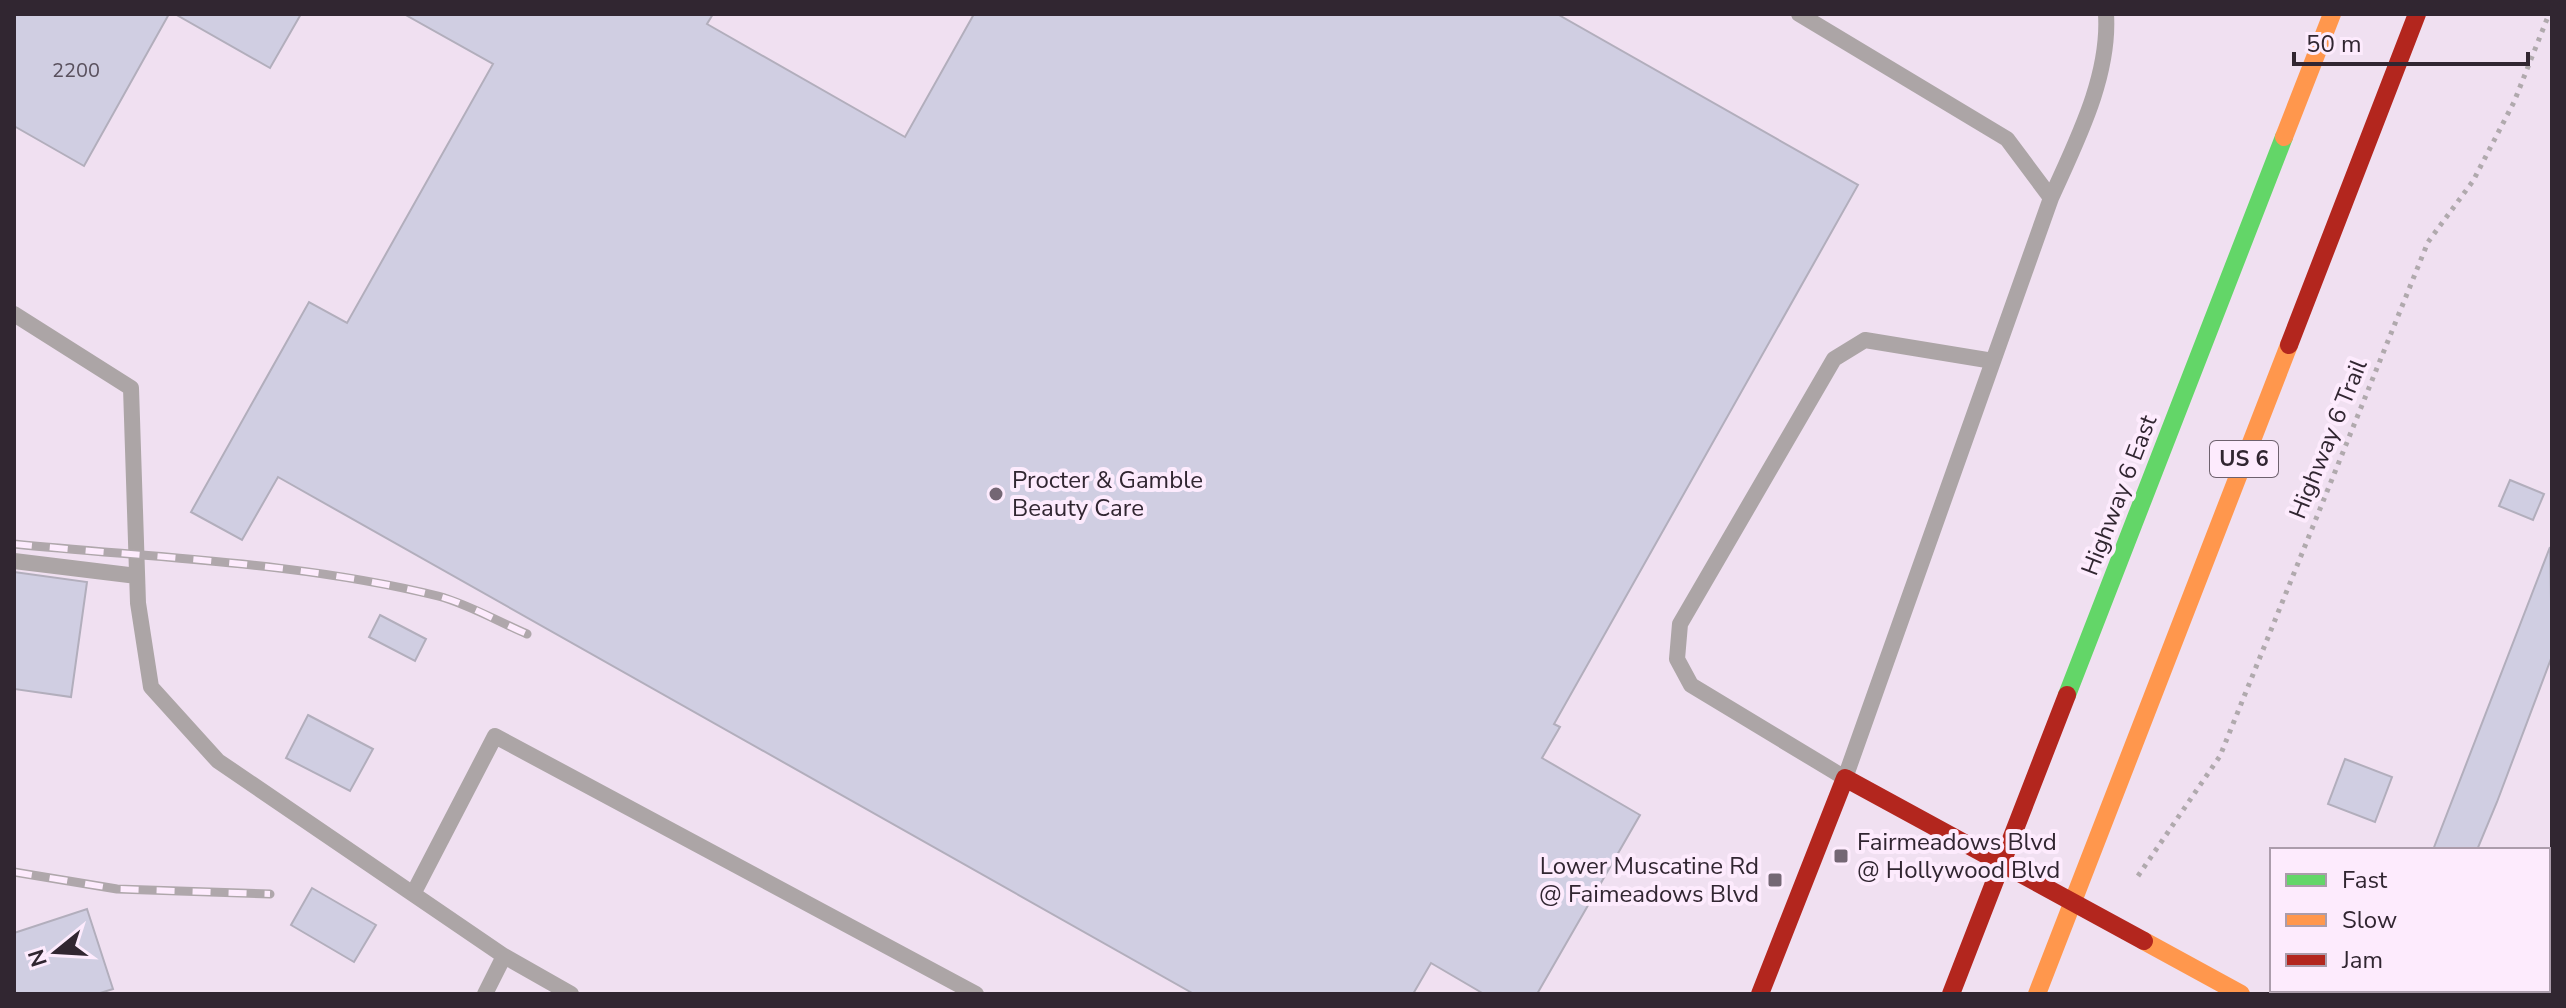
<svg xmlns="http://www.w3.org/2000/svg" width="2566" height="1008" viewBox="0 0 2566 1008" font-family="'Nunito Sans',sans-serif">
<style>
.building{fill:#d0cee2;stroke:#b2aebc;stroke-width:2}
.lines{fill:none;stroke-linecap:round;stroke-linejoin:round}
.path{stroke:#b0a9ad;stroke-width:5;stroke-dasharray:4 6;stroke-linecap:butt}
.lane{stroke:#aca5a6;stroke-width:16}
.street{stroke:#aca5a6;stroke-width:32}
.fast{stroke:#63d668;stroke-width:18}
.slow{stroke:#ff974d;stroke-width:18}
.jam{stroke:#b3261e;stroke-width:18}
.rail-casing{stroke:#afa7ab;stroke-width:9}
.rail{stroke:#fdebfd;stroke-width:6;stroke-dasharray:18;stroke-linecap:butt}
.poi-dot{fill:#746774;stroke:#fdebfd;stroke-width:3}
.labels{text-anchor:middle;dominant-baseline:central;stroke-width:8;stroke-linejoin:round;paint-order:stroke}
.number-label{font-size:20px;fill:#59505d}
.shield{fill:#fdebfd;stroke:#6e616e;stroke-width:2}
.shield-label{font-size:22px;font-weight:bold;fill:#312631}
.street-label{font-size:24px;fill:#312631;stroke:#fdebfd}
.poi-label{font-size:24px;fill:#312631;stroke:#fdebfd;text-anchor:start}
</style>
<rect width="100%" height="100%" fill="#f0e0f1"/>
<path class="building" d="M14,14H169L84,166L14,126Z
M175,14H301L270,68Z
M404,14H713L707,24L905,137L974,14H1557L1858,185L1554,724L1560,727L1542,758L1640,815L1537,994H1484L1431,963L1413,994H1194L278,477L242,540L191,512L309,302L347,323L493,64Z
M2510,480L2544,494L2533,520L2499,506Z
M2550,547L2552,656L2497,802L2477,850H2433Z
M14,572L87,582L71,697L14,689Z
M380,615L426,639L415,661L369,637Z
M308,715L373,749L350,791L286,758Z
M2345,759L2392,777L2375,822L2328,804Z
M312,888L376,925L354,962L291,925Z
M87,909L113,989L97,994H14V933Z"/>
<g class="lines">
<path class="path" d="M2138,876L2220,756L2428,242L2473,181L2514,102L2549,14"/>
<path class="lane" d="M1799,14L2007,139L2051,198L1845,778L1691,685L1677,659L1680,624L1834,359L1865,340L1993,361
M2051,198C2076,142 2110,77 2106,14
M14,314L131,388L138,603L151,687L218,761L504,956L571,994
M14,561L137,576
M413,894L495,736L976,994
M485,994L504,956"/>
<path class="street" d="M2548,874L2552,864
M2501,994L2503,990"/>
<path class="fast" d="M2067,695L2284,137"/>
<path class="slow" d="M2284,137L2332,14
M2144,941L2241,994
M2037,994L2289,345"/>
<path class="jam" d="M2289,345L2417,14
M1760,994L1845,778L2144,941
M1951,994L2067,695"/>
<defs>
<path id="rail" d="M14,544C155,558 300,562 438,596C468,604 499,622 527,634
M14,872L117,889L270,894"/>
</defs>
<use href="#rail" class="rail-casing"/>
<use href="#rail" class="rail"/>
</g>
<g class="poi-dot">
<circle cx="996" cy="494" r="8"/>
<rect x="1833" y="848" width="16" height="16" rx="4"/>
<rect x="1767" y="872" width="16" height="16" rx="4"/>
</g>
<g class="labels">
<g class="number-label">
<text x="76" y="70">2200</text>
</g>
<rect class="shield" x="2210" y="441" width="68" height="36" rx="6"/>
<g class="shield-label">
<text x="2244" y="459">US 6</text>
</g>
<g class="street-label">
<text transform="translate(2328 439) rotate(-68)">Highway 6 Trail</text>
<text transform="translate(2119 495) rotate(-69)">Highway 6 East</text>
</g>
<g class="poi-label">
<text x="1012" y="480">Procter &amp; Gamble<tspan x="1012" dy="28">Beauty Care</tspan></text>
<text x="1857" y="842">Fairmeadows Blvd<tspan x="1857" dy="28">@ Hollywood Blvd</tspan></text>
<text x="1759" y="866" text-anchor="end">Lower Muscatine Rd<tspan x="1759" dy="28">@ Faimeadows Blvd</tspan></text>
</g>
</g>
<rect width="2566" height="1008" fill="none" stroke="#312631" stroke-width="32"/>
<rect x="2270" y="848" width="280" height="144" fill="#fdebfd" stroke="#ab9cab" stroke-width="2"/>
<rect x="2286" y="874" width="40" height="12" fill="#63d668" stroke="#ab9cab" stroke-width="2"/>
<text x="2342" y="888" font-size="24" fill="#312631">Fast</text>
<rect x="2286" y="914" width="40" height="12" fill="#ff974d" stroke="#ab9cab" stroke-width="2"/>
<text x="2342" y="928" font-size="24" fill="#312631">Slow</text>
<rect x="2286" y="954" width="40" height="12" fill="#b3261e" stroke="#ab9cab" stroke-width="2"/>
<text x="2342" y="968" font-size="24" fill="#312631">Jam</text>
<g transform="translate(56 952) rotate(252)" stroke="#fdebfd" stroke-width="6" paint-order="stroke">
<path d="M0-6L14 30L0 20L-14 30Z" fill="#312631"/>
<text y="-12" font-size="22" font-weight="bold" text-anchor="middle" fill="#312631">N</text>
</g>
<path d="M2294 52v12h234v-12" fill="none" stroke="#312631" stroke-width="4"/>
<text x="2306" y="52" font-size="24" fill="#312631" stroke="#fdebfd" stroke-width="6" paint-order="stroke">50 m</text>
</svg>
